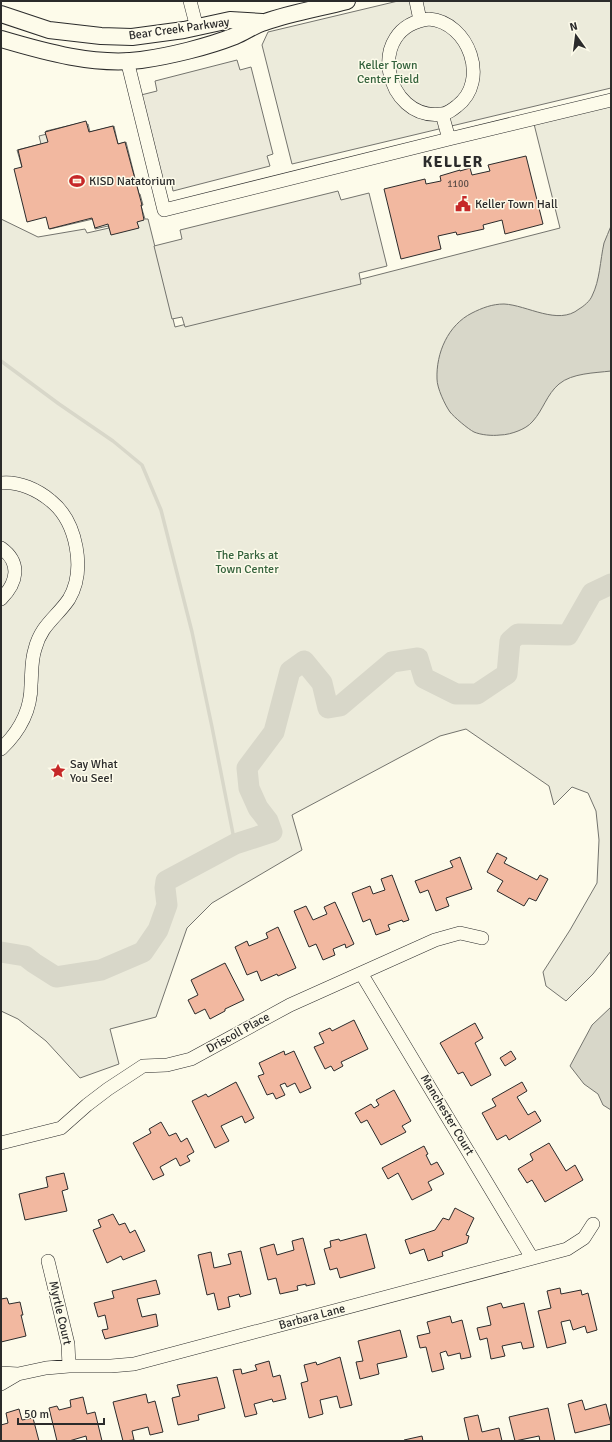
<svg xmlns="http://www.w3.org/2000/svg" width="612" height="1442" viewBox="0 0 612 1442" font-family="Signika,sans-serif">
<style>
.green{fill:#ecebdb;stroke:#74746e}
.parking{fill:#eceadb;stroke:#74746e}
.water{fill:#d8d7c9;stroke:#74746e}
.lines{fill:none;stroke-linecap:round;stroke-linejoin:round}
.stream{stroke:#d8d7c9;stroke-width:3.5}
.river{stroke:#d8d7c9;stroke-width:21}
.building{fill:#f2b8a0;stroke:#2b2b2b}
.minor-casing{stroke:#2b2b2b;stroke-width:14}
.major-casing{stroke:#2b2b2b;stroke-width:18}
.minor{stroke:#fdfbea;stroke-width:13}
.major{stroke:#fdfbea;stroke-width:16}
.labels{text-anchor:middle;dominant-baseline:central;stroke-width:3;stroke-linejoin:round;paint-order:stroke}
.number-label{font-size:10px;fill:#5d4e48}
.street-label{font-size:12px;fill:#2b2b2b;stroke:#fdfbea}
.park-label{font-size:12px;fill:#34623c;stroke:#fdfbea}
.poi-label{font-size:12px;fill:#2b2b2b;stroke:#fdfbea;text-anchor:start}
.district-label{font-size:16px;font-weight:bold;letter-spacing:1px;fill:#2b2b2b;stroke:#fdfbea}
</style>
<rect width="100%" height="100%" fill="#fdfbea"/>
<path class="green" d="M398,1H611V88L292,164L262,45L268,32Z
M611,105V951L593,974L566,1001L546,986L543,972L570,930L597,883L599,840L596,811L588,793L572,787L554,805L549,786L466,729L440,736L292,815L302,850L212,903L187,928L156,1017L110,1029L119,1064L80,1078L46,1041L18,1019L1,1011V219L38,237L85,229L87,233L109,228L108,226L95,229L93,219L50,229L47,216L22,167L17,150L41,144L39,136L47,134L46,131L80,123L81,126L88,124L90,132L114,126L118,144L126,142L139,194H140L143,205L141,206L145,219H148L175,327L560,228L534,124Z"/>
<path class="parking" d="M237,60L240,70L251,67L273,154L267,156L270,166L173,191L171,181L163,182L141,95L157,91L155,81Z
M338,191L341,200L369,193L387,266L359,273L361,284L185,327L182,317L172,319L154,246L182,239L180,230Z"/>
<path class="water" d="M611,226V371C595,373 572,373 559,384C547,394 543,410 533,421C529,426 523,429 518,431C513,433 506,435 500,435C492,436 481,435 474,432C468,429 454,417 450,412C445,405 437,388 437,379C436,353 448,325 472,313C482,308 492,304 504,304C527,305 558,326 579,309C584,306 590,301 592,296C600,280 600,261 604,243C606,237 609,232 611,226Z
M611,1007V1110L603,1105L598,1094L584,1084L570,1066L592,1025Z"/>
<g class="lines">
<path class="stream" d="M1,361L59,404L113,441L142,465L161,510L192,632L212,727L235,844"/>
<path class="river" d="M1,952L25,956L34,963L56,977L101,970L143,952L158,930L167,905L165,888L166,881L235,844L272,832L268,821L258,808L249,788L247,768L274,732L290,671L304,661L322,683L328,708L340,706L392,662L418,658L424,678L456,694H477L507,674L510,641L518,634L568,635L592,593L611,584"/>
</g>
<path class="building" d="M86,121L89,132L113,126L118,144L125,142L142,205H141L144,220L137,222L139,228L111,235L108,224L95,228L92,218L49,229L46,217L27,222L14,169L22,167L18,150L48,142L45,132Z
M526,156L543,224L505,234L502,220L483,225L484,229L457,235L456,232L438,236L441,249L401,259L384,189L425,179L426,184L441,181L440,176L460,170V171L470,168L472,175L490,171L488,165Z
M497,853L507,858L504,863L537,880L540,875L548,879L536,901L529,898L524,906L497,891L503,881L487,872Z
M460,857L472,889L446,898L449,906L436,911L428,890L420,893L415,881L453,867L450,861Z
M392,875L409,920L403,922L402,920L388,925L390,930L376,935L370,919L363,922L352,893L370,886L373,894L385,890L381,879Z
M335,902L354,944L346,948L345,944L333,949L335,955L323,960L316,944L309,947L294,911L306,906L313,920L327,914L324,907Z
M278,927L296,968L278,976L277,974L261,981L257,971L247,975L235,947L247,941L249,946L268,938L266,933Z
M225,963L244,1000L225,1009V1011L210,1019L205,1009L195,1014L188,1000L198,995L191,980Z
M354,1020L368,1049L341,1062L343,1066L334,1071L331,1066L325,1069L314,1047L324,1043L319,1033L330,1028L332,1031Z
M475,1023L483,1038L475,1043L491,1075L471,1086L463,1072L458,1074L440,1043Z
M284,1051L285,1055L294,1051L311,1088L300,1093L295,1083L287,1087L285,1083L280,1085L285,1095L276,1099L273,1093L267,1095L258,1076L264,1074L259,1063Z
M511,1051L516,1059L505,1066L500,1058Z
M236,1082L254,1118L245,1123L242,1116L221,1126L229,1141L215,1148L192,1101L206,1094L208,1097Z
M522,1082L527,1091L517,1097L528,1115L535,1111L541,1121L509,1140L506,1135L497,1140L482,1113L496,1106L492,1099Z
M394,1090L411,1121L402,1126L406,1132L381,1145L367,1120L361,1123L355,1113L371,1104L374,1108L379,1105L376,1100Z
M161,1122L169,1136L176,1133L181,1142L187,1138L194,1152L187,1156L190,1161L180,1166L176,1158L160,1167L164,1175L153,1180L133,1143L151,1133L149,1129Z
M549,1143L566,1171L575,1165L583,1180L545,1202L532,1180L527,1183L518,1169L533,1160L530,1154Z
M424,1146L428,1154L426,1155L431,1165L437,1162L444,1174L428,1182L432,1190L412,1200L398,1173L388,1179L382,1168Z
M64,1173L68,1189L62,1191L67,1211L25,1220L19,1194L48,1187L46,1177Z
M455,1208L474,1218L466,1235L469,1236L467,1243L442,1252L443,1256L428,1261L424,1249L410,1254L405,1240L435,1230L443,1218L449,1220Z
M113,1214L119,1225L125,1223L130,1233L135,1230L145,1251L123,1260L121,1256L107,1263L93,1230L101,1227L98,1220Z
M366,1234L375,1268L340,1278L337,1268L330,1270L324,1249L331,1247L330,1241L339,1239L340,1241Z
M303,1238L315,1284L306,1286V1284L297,1286L298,1290L280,1294L276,1278L268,1280L260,1248L274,1244L277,1255L294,1250L292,1241Z
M241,1251L251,1294L240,1297L239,1294L228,1297L230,1307L218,1310L214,1293L207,1295L198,1255L211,1252L214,1268L231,1264L228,1254Z
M156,1280L160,1294L137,1299L142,1317L156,1314L158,1326L105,1339L102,1330L108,1329L105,1315L98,1317L94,1303L114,1298L112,1291Z
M560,1288L561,1294L581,1290L582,1295L588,1293L597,1330L587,1333L585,1326L573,1330L570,1320L561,1322L566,1343L547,1348L538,1311L551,1308L547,1291Z
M7,1298L9,1304L20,1302L23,1315H21L26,1336L1,1342V1299Z
M501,1303L503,1308L524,1303L534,1347L523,1349L521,1342L502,1346L505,1356L491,1359L487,1338L480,1340L477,1328L491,1325L487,1307Z
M450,1316L452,1323L462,1320L471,1357L461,1359L460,1353L448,1356L446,1351L440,1353L444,1369L432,1372L426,1347L420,1348L417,1336L430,1333L427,1322Z
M400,1330L407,1357L377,1364L379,1374L360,1379L356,1362L363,1361L358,1341Z
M340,1357L352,1405L340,1408L337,1396L320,1400L323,1414L309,1418L301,1383L308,1381L304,1365L316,1362L317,1365Z
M269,1361L273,1377L280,1375L286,1399L273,1402L272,1399L254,1404L257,1414L245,1417L233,1370L241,1369L242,1374L257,1370L255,1365Z
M217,1377L225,1408L198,1415L199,1420L178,1425L172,1398L180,1396L177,1385Z
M146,1394L148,1403L155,1401L163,1432L150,1435L148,1427L132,1431L134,1440L123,1441L113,1402Z
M83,1397L87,1414L95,1412L102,1441H87L86,1436L69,1441H57L49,1408L57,1406L59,1410L71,1407L70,1400Z
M582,1400L585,1410L606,1404L611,1424L575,1433L568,1404Z
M548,1408L555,1441H540L539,1436L515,1441L509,1417Z
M19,1409L22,1420L33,1418L39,1441H1V1425L8,1423L6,1413Z
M478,1415L482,1432L499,1428L502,1441H469L464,1418Z
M422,1436L423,1441H405L404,1440Z"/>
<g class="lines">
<defs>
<path id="minor" d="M190,1L197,28
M416,1L420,20
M429,19C469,22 490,81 457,106C452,110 447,114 441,114C385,121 364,27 429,19Z
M127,60L164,210L449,139L442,114
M449,139L611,100
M1,483C19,481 38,490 51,501C77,522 86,570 69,599C57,617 41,625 35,649C31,661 32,673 31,685C31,711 20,731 1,749
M1,548C22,563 17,583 1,599
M361,973L532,1258
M1,1143L61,1128L87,1105L108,1089L143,1066L167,1065L191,1059L290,1005L435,940L460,933L482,938
M48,1261L68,1344L69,1366
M1,1373L18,1374L46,1368L69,1366H111L134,1364L567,1249L584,1238L593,1224
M1,1384L18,1374"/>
<path id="major" d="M1,14L49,30L101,36L132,37L184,30L230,20L262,22
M1,39C45,52 95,66 141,60C170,56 207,47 235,36C245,32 254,25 265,22C291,13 320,8 347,1"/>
</defs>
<use href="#minor" class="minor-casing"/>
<use href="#major" class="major-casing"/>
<use href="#minor" class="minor"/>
<use href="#major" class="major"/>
</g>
<defs>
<symbol id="stadium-bare" viewBox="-9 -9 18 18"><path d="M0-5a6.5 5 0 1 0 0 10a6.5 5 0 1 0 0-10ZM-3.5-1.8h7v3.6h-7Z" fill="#c62828" stroke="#fdfbea" stroke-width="2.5" paint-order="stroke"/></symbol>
<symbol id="civic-bare" viewBox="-9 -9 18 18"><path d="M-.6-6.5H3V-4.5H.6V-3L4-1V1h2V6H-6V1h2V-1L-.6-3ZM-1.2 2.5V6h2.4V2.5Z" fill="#c62828" stroke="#fdfbea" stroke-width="2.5" paint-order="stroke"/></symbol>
<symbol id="sight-bare" viewBox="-9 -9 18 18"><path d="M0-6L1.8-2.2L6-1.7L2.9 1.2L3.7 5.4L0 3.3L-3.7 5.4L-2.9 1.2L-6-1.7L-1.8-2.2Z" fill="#c62828" stroke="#fdfbea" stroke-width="2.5" paint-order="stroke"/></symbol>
</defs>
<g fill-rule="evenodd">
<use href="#stadium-bare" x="66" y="170" width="22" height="22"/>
<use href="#civic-bare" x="452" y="193" width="22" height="22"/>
<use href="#sight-bare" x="47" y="760" width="22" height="22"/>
</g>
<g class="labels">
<g class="number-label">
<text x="458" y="184">1100</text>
</g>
<g class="street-label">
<text transform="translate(179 29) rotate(-8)">Bear Creek Parkway</text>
<text transform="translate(238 1033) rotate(-29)">Driscoll Place</text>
<text transform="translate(447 1115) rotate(59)">Manchester Court</text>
<text transform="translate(60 1313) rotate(77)">Myrtle Court</text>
<text transform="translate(312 1317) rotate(-15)">Barbara Lane</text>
</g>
<g class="park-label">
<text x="388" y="65">Keller Town<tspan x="388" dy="14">Center Field</tspan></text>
<text x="247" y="555">The Parks at<tspan x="247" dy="14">Town Center</tspan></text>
</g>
<g class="poi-label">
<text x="89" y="181">KISD Natatorium</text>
<text x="475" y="204">Keller Town Hall</text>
<text x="70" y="764">Say What<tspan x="70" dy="14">You See!</tspan></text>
</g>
<g class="district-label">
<text x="453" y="162">KELLER</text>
</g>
</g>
<rect width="612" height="1442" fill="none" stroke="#2b2b2b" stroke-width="4"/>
<g transform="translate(576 36) rotate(346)" stroke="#fdfbea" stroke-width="3" paint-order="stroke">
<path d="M0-3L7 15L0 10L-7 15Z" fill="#2b2b2b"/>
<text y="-6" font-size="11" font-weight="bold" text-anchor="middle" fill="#2b2b2b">N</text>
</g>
<path d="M18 1418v6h86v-6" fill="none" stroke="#2b2b2b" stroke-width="2"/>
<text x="24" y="1418" font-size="12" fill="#2b2b2b" stroke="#fdfbea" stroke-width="3" paint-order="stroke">50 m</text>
</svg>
